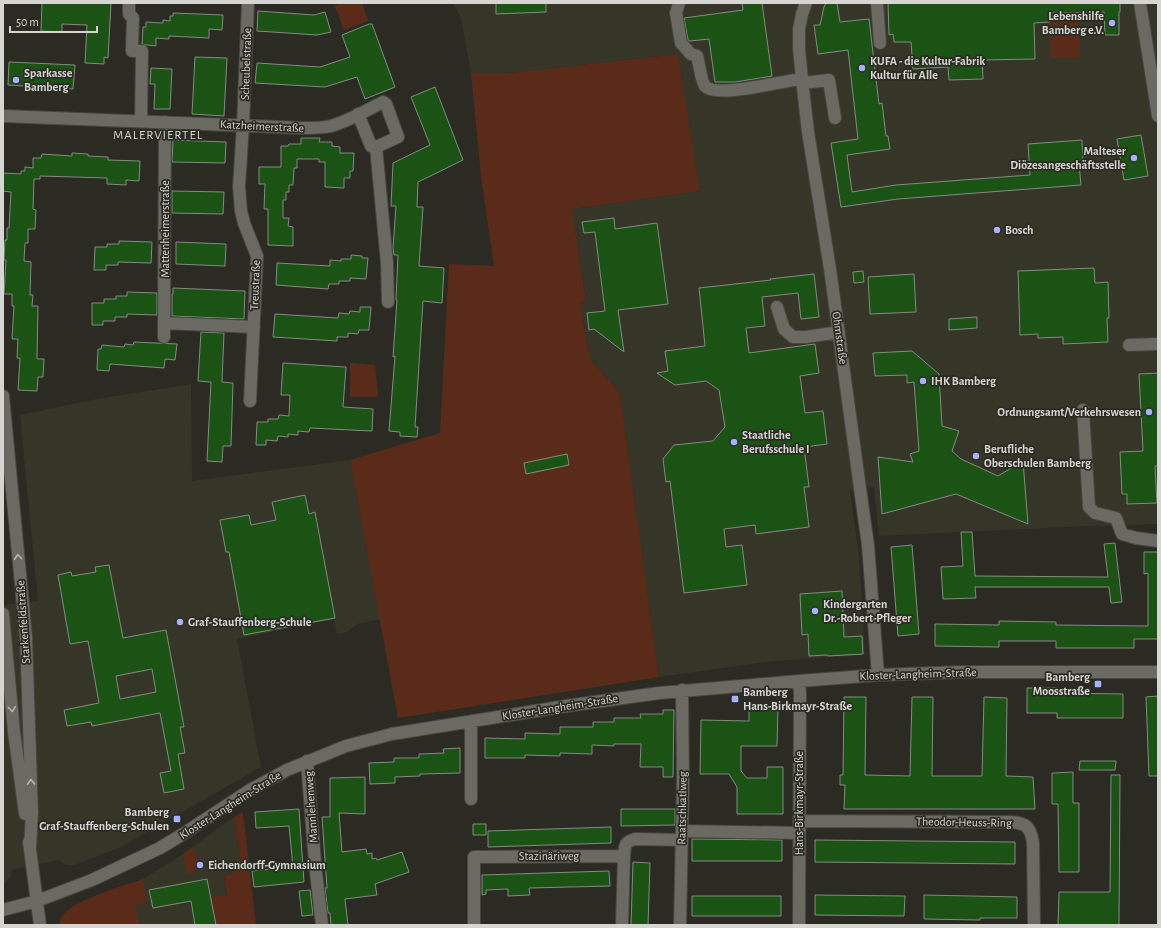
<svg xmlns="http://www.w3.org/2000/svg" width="1161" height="928" viewBox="0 0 1161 928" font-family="'Alegreya Sans',sans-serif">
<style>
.built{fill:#353528}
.green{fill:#5b2b1a}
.building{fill:#1a5314;stroke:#858a84;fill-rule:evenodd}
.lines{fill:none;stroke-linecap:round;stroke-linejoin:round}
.minor-casing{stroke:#464640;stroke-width:14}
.minor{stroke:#6a6a62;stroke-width:12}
.oneway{stroke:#b5b5b0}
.poi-dot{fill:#a7b1fc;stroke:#2b2b24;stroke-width:1.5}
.labels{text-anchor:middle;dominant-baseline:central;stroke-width:3.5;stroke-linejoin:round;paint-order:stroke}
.poi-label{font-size:12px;font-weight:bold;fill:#d5d5d1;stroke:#2b2b24;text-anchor:start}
.street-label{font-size:12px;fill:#d5d5d1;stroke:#2b2b24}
.neighbourhood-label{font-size:13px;letter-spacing:1px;fill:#d5d5d1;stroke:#2b2b24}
</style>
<rect width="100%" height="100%" fill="#2b2b24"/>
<path class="built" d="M453,3H1158V524L1086,526L879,536L874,487L850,490L859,556L865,655L772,661L659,677L620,393L590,359L580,302L586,300L572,209L700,191L677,54L510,73H471L461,18Z
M191,384L192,481L350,460L380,619L357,624L347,632L337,634L334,619L237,639L261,767L121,847L75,865H66L58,860L12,870L11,876L3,886V605L38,601L20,415L97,399Z
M234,817L240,857L231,874L224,876L230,925H59L65,913L73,906L98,895L143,879L183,854Z"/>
<path class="green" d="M342,3H362L368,21L344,30L335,6Z
M1079,12L1080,58H1051L1050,13Z
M678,54L700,191L572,209L586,301L580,302L590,359L620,393L659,677L398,718L350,460L440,433L449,264L494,266L481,176L471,73H510Z
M350,363L375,365L378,394L376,397H350Z
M243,812L256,925H216L210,897L227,895L224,876L231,874L240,857L234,817Z
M193,847L198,863L196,870L187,875L183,854Z
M143,879L147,902L135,905L139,925H59C60,921 61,917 64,914C77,899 123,886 143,879Z"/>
<path class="building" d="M42,3H111L108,58L104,57V64L85,63L87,25L62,24V32L41,31Z
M496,3H546V12L496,14Z
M742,3H762L772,76L735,82H715L709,39L690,41L688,40L684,18L743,10Z
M826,3H837L840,22L869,19L879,104L882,103L886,136H888L890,149L847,155L852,192L896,185L1030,175L1028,144L1082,140L1083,163L1079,164L1081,185L898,199L841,207L831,143L858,139L848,50L818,54L814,25H820L824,7Z
M888,3H1120V12H1119V35H1105L1104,12L1050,13V22L1034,23L1035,59L982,60L983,79L949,80L948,67L913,69L911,42H894L893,34L889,35Z
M258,11L314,15L325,12L331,32L317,35L257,31Z
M173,13L223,15L222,30L209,29V38L169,36V39L156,38V46L147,45L142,44L143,27H146V22L163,23V20L170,21V16H173Z
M369,24H372L395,87L365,99L357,77L325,87L255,83L257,63L320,67L350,57L342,35Z
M195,57L227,58L224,116L192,114Z
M9,62L75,65L73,89L8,85Z
M151,68L172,69L170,109H154L155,84H150Z
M435,87L463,160L418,182L417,207H423L419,266L444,268L442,303L423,301L415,427H418L417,437L400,436V432L389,431L395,356L393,357L397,300H396L398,255H394L393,248L396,206H391L393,163L430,145L411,97Z
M1141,135L1148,176L1124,180L1117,139Z
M301,138H320L319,142H332V146L340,147V153H354L353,171H350V178H344V188L325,187V162H319V159H297V168H294L293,185H289V192H286V200H283V218H289L288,226L293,227V246L268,245V209H264L265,184H259V167H281V146H288L289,144H301Z
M173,140L226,142L225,163L172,162Z
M72,153L88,154V156L108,157V160L140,161L139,181L126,180V185L107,184V178L40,176V179H34L33,209L36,210L35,229H28V243H25L24,261L31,262L30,295H33L32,306H38L37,359H44L43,377H38L37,391L18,390L20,358H17L18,339H12L14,306H12V294H4L6,260H4L5,240H7V228H9L11,192L3,191V173L21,174V171H25V167L33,168V158H41L42,154L72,156Z
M172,191L224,192L223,214L172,213Z
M614,218L615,229L657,223L668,304L618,310L624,352L594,329L589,330L587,313L605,311L595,232L584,233L582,222Z
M119,241L152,242L151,263L118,262V265H106V270H94L95,247H107V244H119Z
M176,242L226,244L225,266L176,264Z
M351,255L362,256V258H368L366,279L350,278V281H339V284H329L328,289L276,285L277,263L330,266V260L341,261V259H351Z
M1094,268L1095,283L1108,282L1109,318H1107L1108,342L1063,344V337L1038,338V334L1020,335L1018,271Z
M863,271L864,282L854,283L853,272Z
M814,274L819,317L801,319L798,293L762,297L765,326L746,328L749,353L815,344L819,373L800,376L805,413L823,411L827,444L804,447L809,487H804L809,527L756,534L755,525L724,529L726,547L742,545L747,585L684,593L670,481L666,482L663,459L674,445L713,441L725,427L719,390L706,381L675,385L657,373L668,371L665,351L705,346L699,288L771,280L770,279Z
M914,274L916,312L870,314L868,277Z
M173,288L245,291L244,319L172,316V294H173Z
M127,292L157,293V315L127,314V317H115V321H103V325H92V303H104V299H116V296H127Z
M360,307H371L369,330H359L358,334L348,333V337H337V341L273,337L275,314L338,318L339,313L349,314L350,311L360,312Z
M977,317V328L949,330V319Z
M201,332L224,333L222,382L233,383L231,446H223L222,462L207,461L211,382L198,381Z
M134,342L177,344L175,360L165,359L164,368L110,364L109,371L97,370L98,349H101L102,345L124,347L125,344L133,345Z
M912,351L939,374L942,426L959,431L952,451L961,459L998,476L1023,461L1028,524L956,494L882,514L878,457L913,462L910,454L919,451L914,382L907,383V375L875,376L873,353Z
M283,363L346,367L343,407L373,409L372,431L310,428L309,432L298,431V435L288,434V437L278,436L277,441L266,440V445H256L257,422H268V419H278L279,415L289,416L290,395H281Z
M1158,373V466H1155L1157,503L1127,504V494H1122L1120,452L1143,451L1139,374Z
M567,454L569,465L526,474L524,463Z
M305,495L309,514L315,512L335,618L244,635L229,552H226L220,520L249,515L251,525L276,520L272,502Z
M961,532H972L975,576L1108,577L1104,544L1115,543L1122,602L1111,603L1109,587H975L976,598L943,599L941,567L963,566Z
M912,545L919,634L898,636L891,547Z
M1144,552H1158V639H1134V648H1056V641H999V647L935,646V624L999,625V621L1056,622V625L1148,626V573L1144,574Z
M109,565L123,638L166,630L184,727H180L185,753L178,754L184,789L164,793L160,773L171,771L160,713L92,726L91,722L67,726L64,710L99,703L88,641L70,644L58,575L71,572L72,576L96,572L95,567ZM152,669L156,692L120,699L116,676Z
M842,591L844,637L862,636L863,654L828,656L827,655L809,656L808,634L802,635L800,594Z
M1027,688H1057V693L1123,694V718H1057V713H1027Z
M1158,696V776H1149L1146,697Z
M844,697H866L865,775L910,776L912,697H933L932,776H982L984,697L1007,698L1006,776L1033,777L1035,809H844L845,785H840V775H843Z
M749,708H778L777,746H741V771L747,778H767V767H783V814H737V787L729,774H700L701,720L749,721Z
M663,710H674L673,777H663V767H640L641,744H614V746L592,745V754L560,753V756L525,755V758H485V738L525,739V733L560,734V727H593V722H614V718H641L640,714H663Z
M460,748V773L420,774V776L395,777V783L370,784L369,763L394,762V758H419V754L444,753L443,749Z
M1080,761H1116L1115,770H1079Z
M1073,772V803H1079V872H1059L1058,804H1052V773Z
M1111,775H1120L1119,925H1058L1059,892H1110Z
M365,777V814L339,813L342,852L366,849L367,854L372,853V859L376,858L377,860L402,852L409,872L375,884L377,895L345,899L348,925H331L330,913H328L325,888H327L322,817H330V778Z
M299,809L304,882L254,887L252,871L293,867L289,826L256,828L255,812Z
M621,809H675V825L621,826Z
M473,824H486V835H473Z
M611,827V843L488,847V831Z
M692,839L782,840V861H692Z
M815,840L1015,842V864L815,862Z
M633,862L650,863L648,925H631Z
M609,871L610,886L529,888L530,895L508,896V889L486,890V894L482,895V875Z
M207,879L216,925H195L191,901L153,908L149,890Z
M310,890L313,915L302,916L299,891Z
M815,895L905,896L904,916L815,915Z
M924,895L1017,897V918H980V920L924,919Z
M692,896H781V916H692Z"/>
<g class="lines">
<defs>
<path id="minor" d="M129,3V14L133,18L132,51H142L141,121
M248,3L243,125L239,187L241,211L244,223L257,256L250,401
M679,3L676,13L681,43L691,54L697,56C699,62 701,81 705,86C716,99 785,80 802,79
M806,3L802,14L799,29V49L802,79L808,132L830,269L863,510L868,545L878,675
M877,3L880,43
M1140,3L1158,116
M803,83L829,80L835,118
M3,116L303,128C313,128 322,128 331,126C349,121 367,110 383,102L386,104L398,137L376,147L371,146L358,114
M376,147L387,263L388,302
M777,307L784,329L793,337H806L839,332
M164,323L254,327
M164,337L165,122
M1129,345L1158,344
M3,396L26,637L32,812L30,849
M1083,410L1089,507L1095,513L1116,518L1122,534L1136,538L1158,541
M3,614L14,732L25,814
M799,681L800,695L799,925
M307,761L315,863L322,925
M471,799V721
M799,821L1010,822C1026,823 1030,826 1033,842L1034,925
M682,831L799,833
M29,842L40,925
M3,910L37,901L92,880L160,848L183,834L250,790L287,770L346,746L392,734L566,706L659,693L799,681L878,675L962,672H1158
M474,925V857L624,856
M622,925L624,856C625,846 624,842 635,839L682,840
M680,925L683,780L682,690"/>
</defs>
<use href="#minor" class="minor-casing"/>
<use href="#minor" class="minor"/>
</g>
<defs><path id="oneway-chevron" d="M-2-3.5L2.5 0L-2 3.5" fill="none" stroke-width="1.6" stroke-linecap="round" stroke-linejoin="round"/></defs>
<g class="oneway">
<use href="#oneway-chevron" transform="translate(18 557) rotate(-95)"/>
<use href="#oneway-chevron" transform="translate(12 709) rotate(85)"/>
<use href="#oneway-chevron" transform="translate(31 782) rotate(-92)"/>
</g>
<g class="poi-dot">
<circle cx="1112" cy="23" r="4"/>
<circle cx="862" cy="68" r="4"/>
<circle cx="16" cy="80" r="4"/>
<circle cx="1134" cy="158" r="4"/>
<circle cx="997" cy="230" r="4"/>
<circle cx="923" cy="381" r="4"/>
<circle cx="1149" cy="412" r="4"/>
<circle cx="734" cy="442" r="4"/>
<circle cx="976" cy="456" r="4"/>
<circle cx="815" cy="611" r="4"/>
<circle cx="180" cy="622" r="4"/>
<rect x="1094" y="680" width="8" height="8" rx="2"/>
<rect x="731" y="695" width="8" height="8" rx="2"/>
<rect x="173" y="815" width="8" height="8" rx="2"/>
<circle cx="200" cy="865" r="4"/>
</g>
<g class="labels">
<g class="poi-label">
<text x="1104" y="16" text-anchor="end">Lebenshilfe<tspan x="1104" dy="14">Bamberg e.V.</tspan></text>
<text x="870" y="61">KUFA - die Kultur-Fabrik<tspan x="870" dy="14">Kultur für Alle</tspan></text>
<text x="24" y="73">Sparkasse<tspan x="24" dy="14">Bamberg</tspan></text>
<text x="1126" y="151" text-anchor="end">Malteser<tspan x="1126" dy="14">Diözesangeschäftsstelle</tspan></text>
<text x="1005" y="230">Bosch</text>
<text x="931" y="381">IHK Bamberg</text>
<text x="1141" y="412" text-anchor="end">Ordnungsamt/Verkehrswesen</text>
<text x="742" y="435">Staatliche<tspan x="742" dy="14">Berufsschule I</tspan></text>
<text x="984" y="449">Berufliche<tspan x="984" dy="14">Oberschulen Bamberg</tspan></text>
<text x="823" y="604">Kindergarten<tspan x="823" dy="14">Dr.-Robert-Pfleger</tspan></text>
<text x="188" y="622">Graf-Stauffenberg-Schule</text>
<text x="1090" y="677" text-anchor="end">Bamberg<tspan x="1090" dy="14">Moosstraße</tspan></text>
<text x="743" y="692">Bamberg<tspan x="743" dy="14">Hans-Birkmayr-Straße</tspan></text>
<text x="169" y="812" text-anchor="end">Bamberg<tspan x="169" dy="14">Graf-Stauffenberg-Schulen</tspan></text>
<text x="208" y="865">Eichendorff-Gymnasium</text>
</g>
<g class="street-label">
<text transform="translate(246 64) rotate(-88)">Scheubelstraße</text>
<text transform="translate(262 126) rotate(3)">Katzheimerstraße</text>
<text transform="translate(165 229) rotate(-90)">Mattenheimerstraße</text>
<text transform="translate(255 285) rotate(-88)">Treustraße</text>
<text transform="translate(840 338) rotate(82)">Ohmstraße</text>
<text transform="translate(23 622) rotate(-94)">Starkenfeldstraße</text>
<text transform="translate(918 674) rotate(-2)">Kloster-Langheim-Straße</text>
<text transform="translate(560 707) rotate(-9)">Kloster-Langheim-Straße</text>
<text transform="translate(799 803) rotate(-90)">Hans-Birkmayr-Straße</text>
<text transform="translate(230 805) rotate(-32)">Kloster-Langheim-Straße</text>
<text transform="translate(311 807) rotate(-94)">Mannlehenweg</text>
<text transform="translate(682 808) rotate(-89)">Raatschkatlweg</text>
<text transform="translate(964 822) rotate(1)">Theodor-Heuss-Ring</text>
<text x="549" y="856">Stazinäriweg</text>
</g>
<g class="neighbourhood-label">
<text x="158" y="135">MALERVIERTEL</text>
</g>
</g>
<rect width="1161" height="928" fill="none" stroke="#d5d5d1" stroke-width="8"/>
<path d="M10 26v6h87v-6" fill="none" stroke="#d5d5d1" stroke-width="2"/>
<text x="16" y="26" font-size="12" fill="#d5d5d1" stroke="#2b2b24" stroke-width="3" paint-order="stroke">50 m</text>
</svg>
